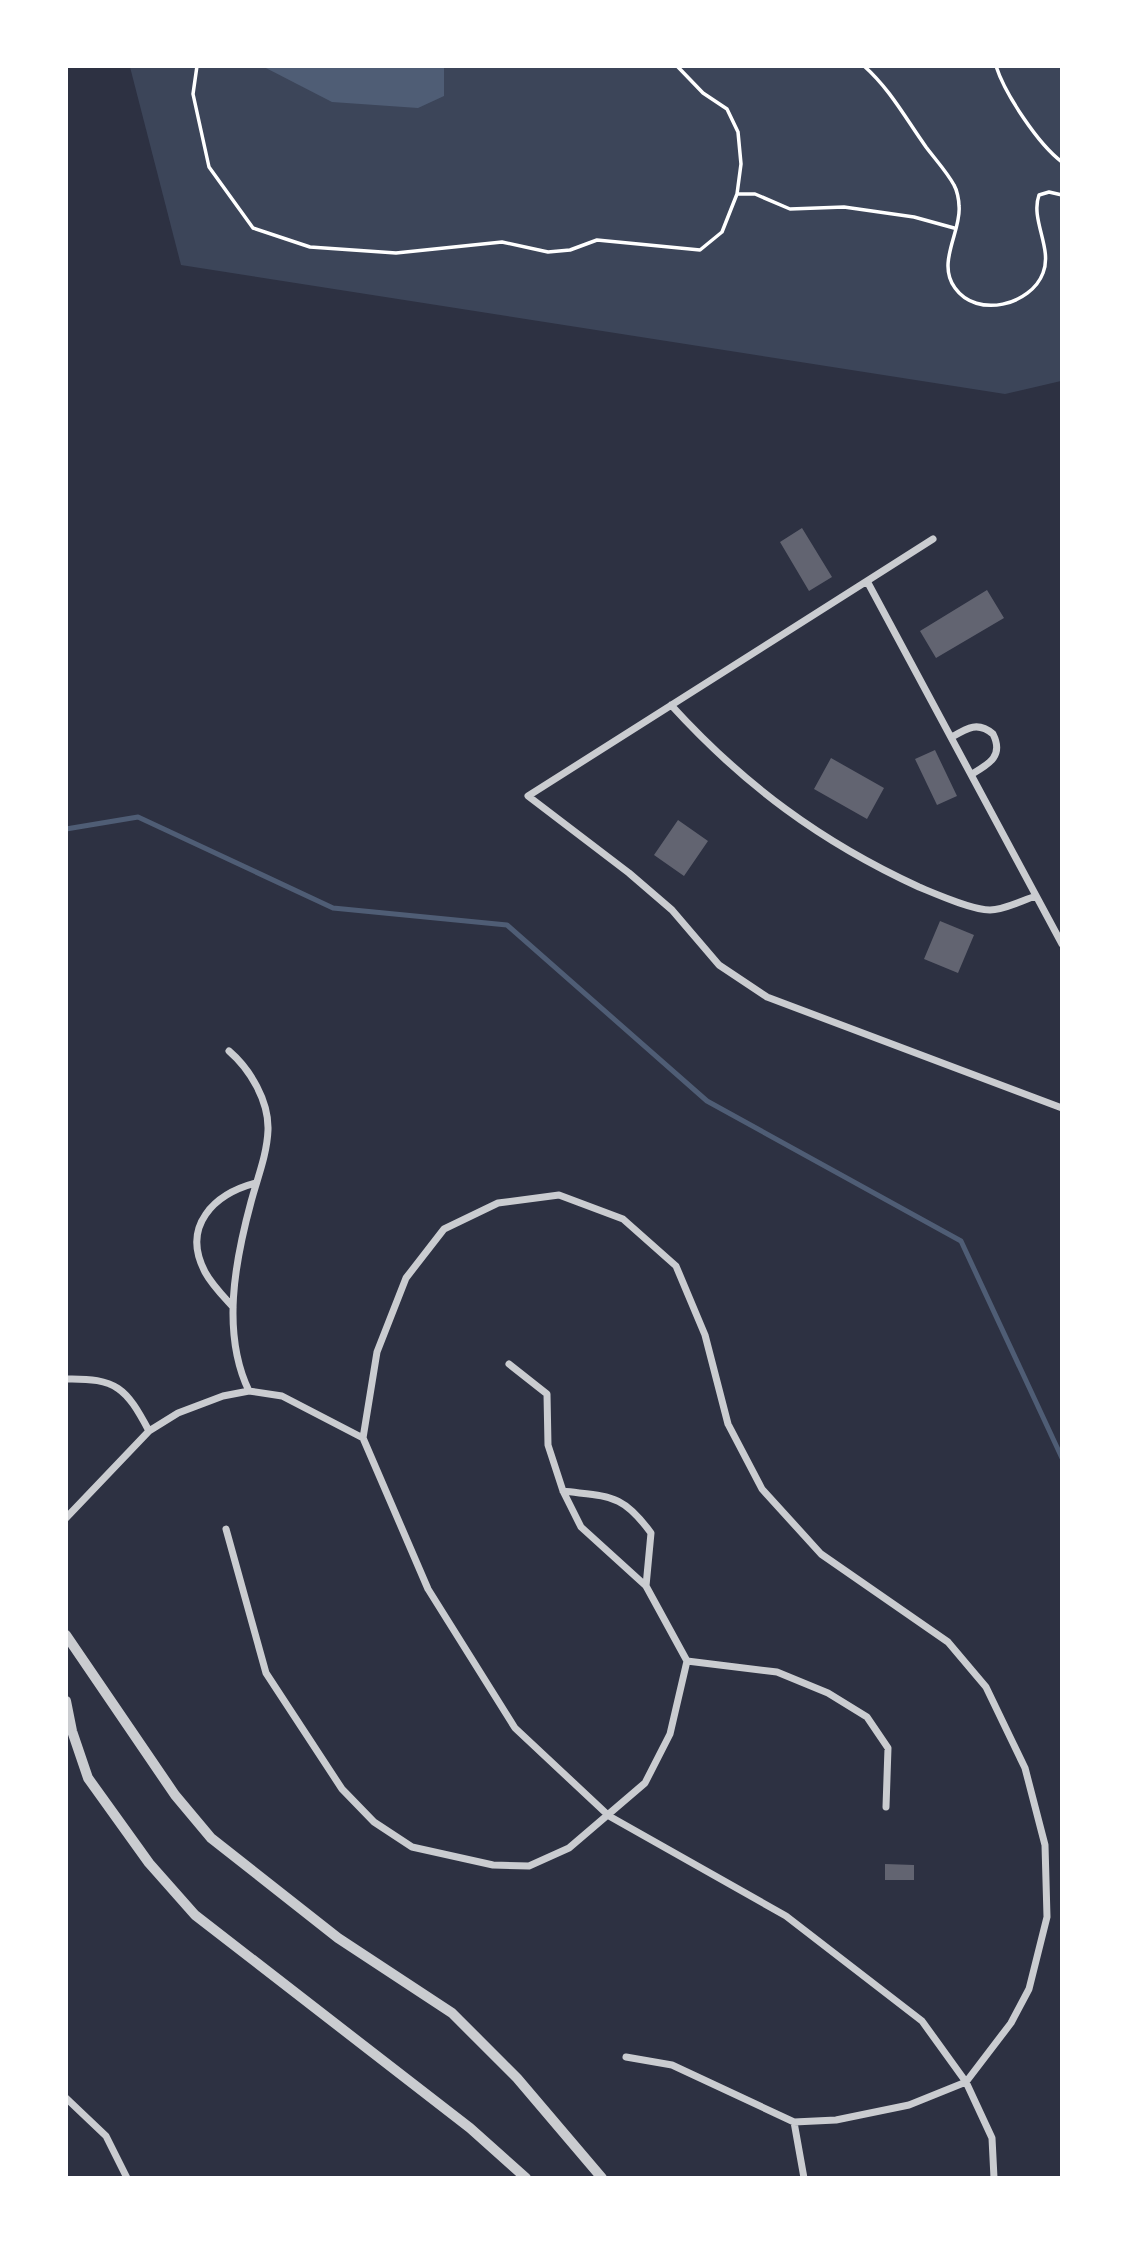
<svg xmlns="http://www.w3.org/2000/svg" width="1128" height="2244" viewBox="0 0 1128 2244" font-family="'IBM Plex Sans',sans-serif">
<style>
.green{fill:#3c4559}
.water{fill:#4f5d75}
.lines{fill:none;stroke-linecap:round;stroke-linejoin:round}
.stream{stroke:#4f5d75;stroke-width:5}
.building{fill:#626471}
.path{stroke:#fff;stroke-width:3.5}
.minor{stroke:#caccd0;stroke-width:7}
.tertiary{stroke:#caccd0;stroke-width:10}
</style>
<rect width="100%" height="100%" fill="#2d3142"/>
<path class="green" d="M130,67H1061V381L1005,394L181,265Z"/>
<path class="water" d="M264,67H444V96L418,108L332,102Z"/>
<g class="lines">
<path class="stream" d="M66,829L138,817L333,908L507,925L707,1101L961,1241L1062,1458"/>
</g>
<path class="building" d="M802,528L832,577L809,591L780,542Z
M987,590L1004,618L936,658L920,631Z
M935,750L957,796L937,805L915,759Z
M831,758L884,788L867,819L814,789Z
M678,820L708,841L684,876L654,855Z
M940,921L974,935L958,973L924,959Z
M885,1864L914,1865V1880H885Z"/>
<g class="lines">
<path class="path" d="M197,66L193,94L209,167L253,228L310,247L396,253L502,242L548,252L570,250L597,240L700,250L722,232L737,194L741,164L738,132L727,109L703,93L677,66
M864,66C890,89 906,119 926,147C935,159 947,172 954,185C957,190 959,200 959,206C962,230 936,263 955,288C977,319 1031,305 1043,273C1053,248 1030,220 1039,195L1049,192L1062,195
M996,66C1005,94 1038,144 1062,162
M737,194H755L790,209L844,207L914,217L954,228"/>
<path class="minor" d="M867,581L933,539
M671,705C744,785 821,842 919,887C936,894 972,910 990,910C1004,910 1023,900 1036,896
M952,737C967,728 978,721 993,734C1004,756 989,764 972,774
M1062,944L867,581L528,796L629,873L672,910L719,965L767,997L1062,1108
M229,1051C250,1069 269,1101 268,1130C267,1155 257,1179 251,1202C235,1261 221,1333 249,1391
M233,1307C223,1296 212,1285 205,1272C181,1226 214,1194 256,1183
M66,1379C117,1378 126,1388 149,1431
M363,1438L377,1352L406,1278L444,1229L498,1203L559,1195L623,1219L676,1266L705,1335L728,1424L762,1489L821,1554L948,1642L986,1687L1025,1768L1045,1845L1047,1917L1029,1989L1011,2023L966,2082L909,2105L836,2120L794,2122L672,2065L626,2057
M563,1491C610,1497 622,1493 651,1533L646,1586
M66,1518L149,1431L178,1413L223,1396L249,1391L282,1396L363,1438L428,1589L515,1728L609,1816L786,1916L922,2021L966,2082L992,2138L994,2178
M226,1529L266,1673L342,1789L374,1822L412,1847L493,1865L529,1866L569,1848L645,1783L670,1734L687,1661L646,1586L581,1527L563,1491L548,1445L547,1394L509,1364
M687,1661L777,1672L828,1693L867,1717L888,1748L886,1807
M66,2098L106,2136L127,2178
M794,2122L804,2178"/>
<path class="tertiary" d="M66,1635L175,1795L211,1838L338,1938L452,2013L517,2078L602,2178
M66,1701L72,1731L88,1778L149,1863L195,1915L470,2128L526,2178"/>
</g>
<rect width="1128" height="2244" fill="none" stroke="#ffffff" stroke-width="136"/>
</svg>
